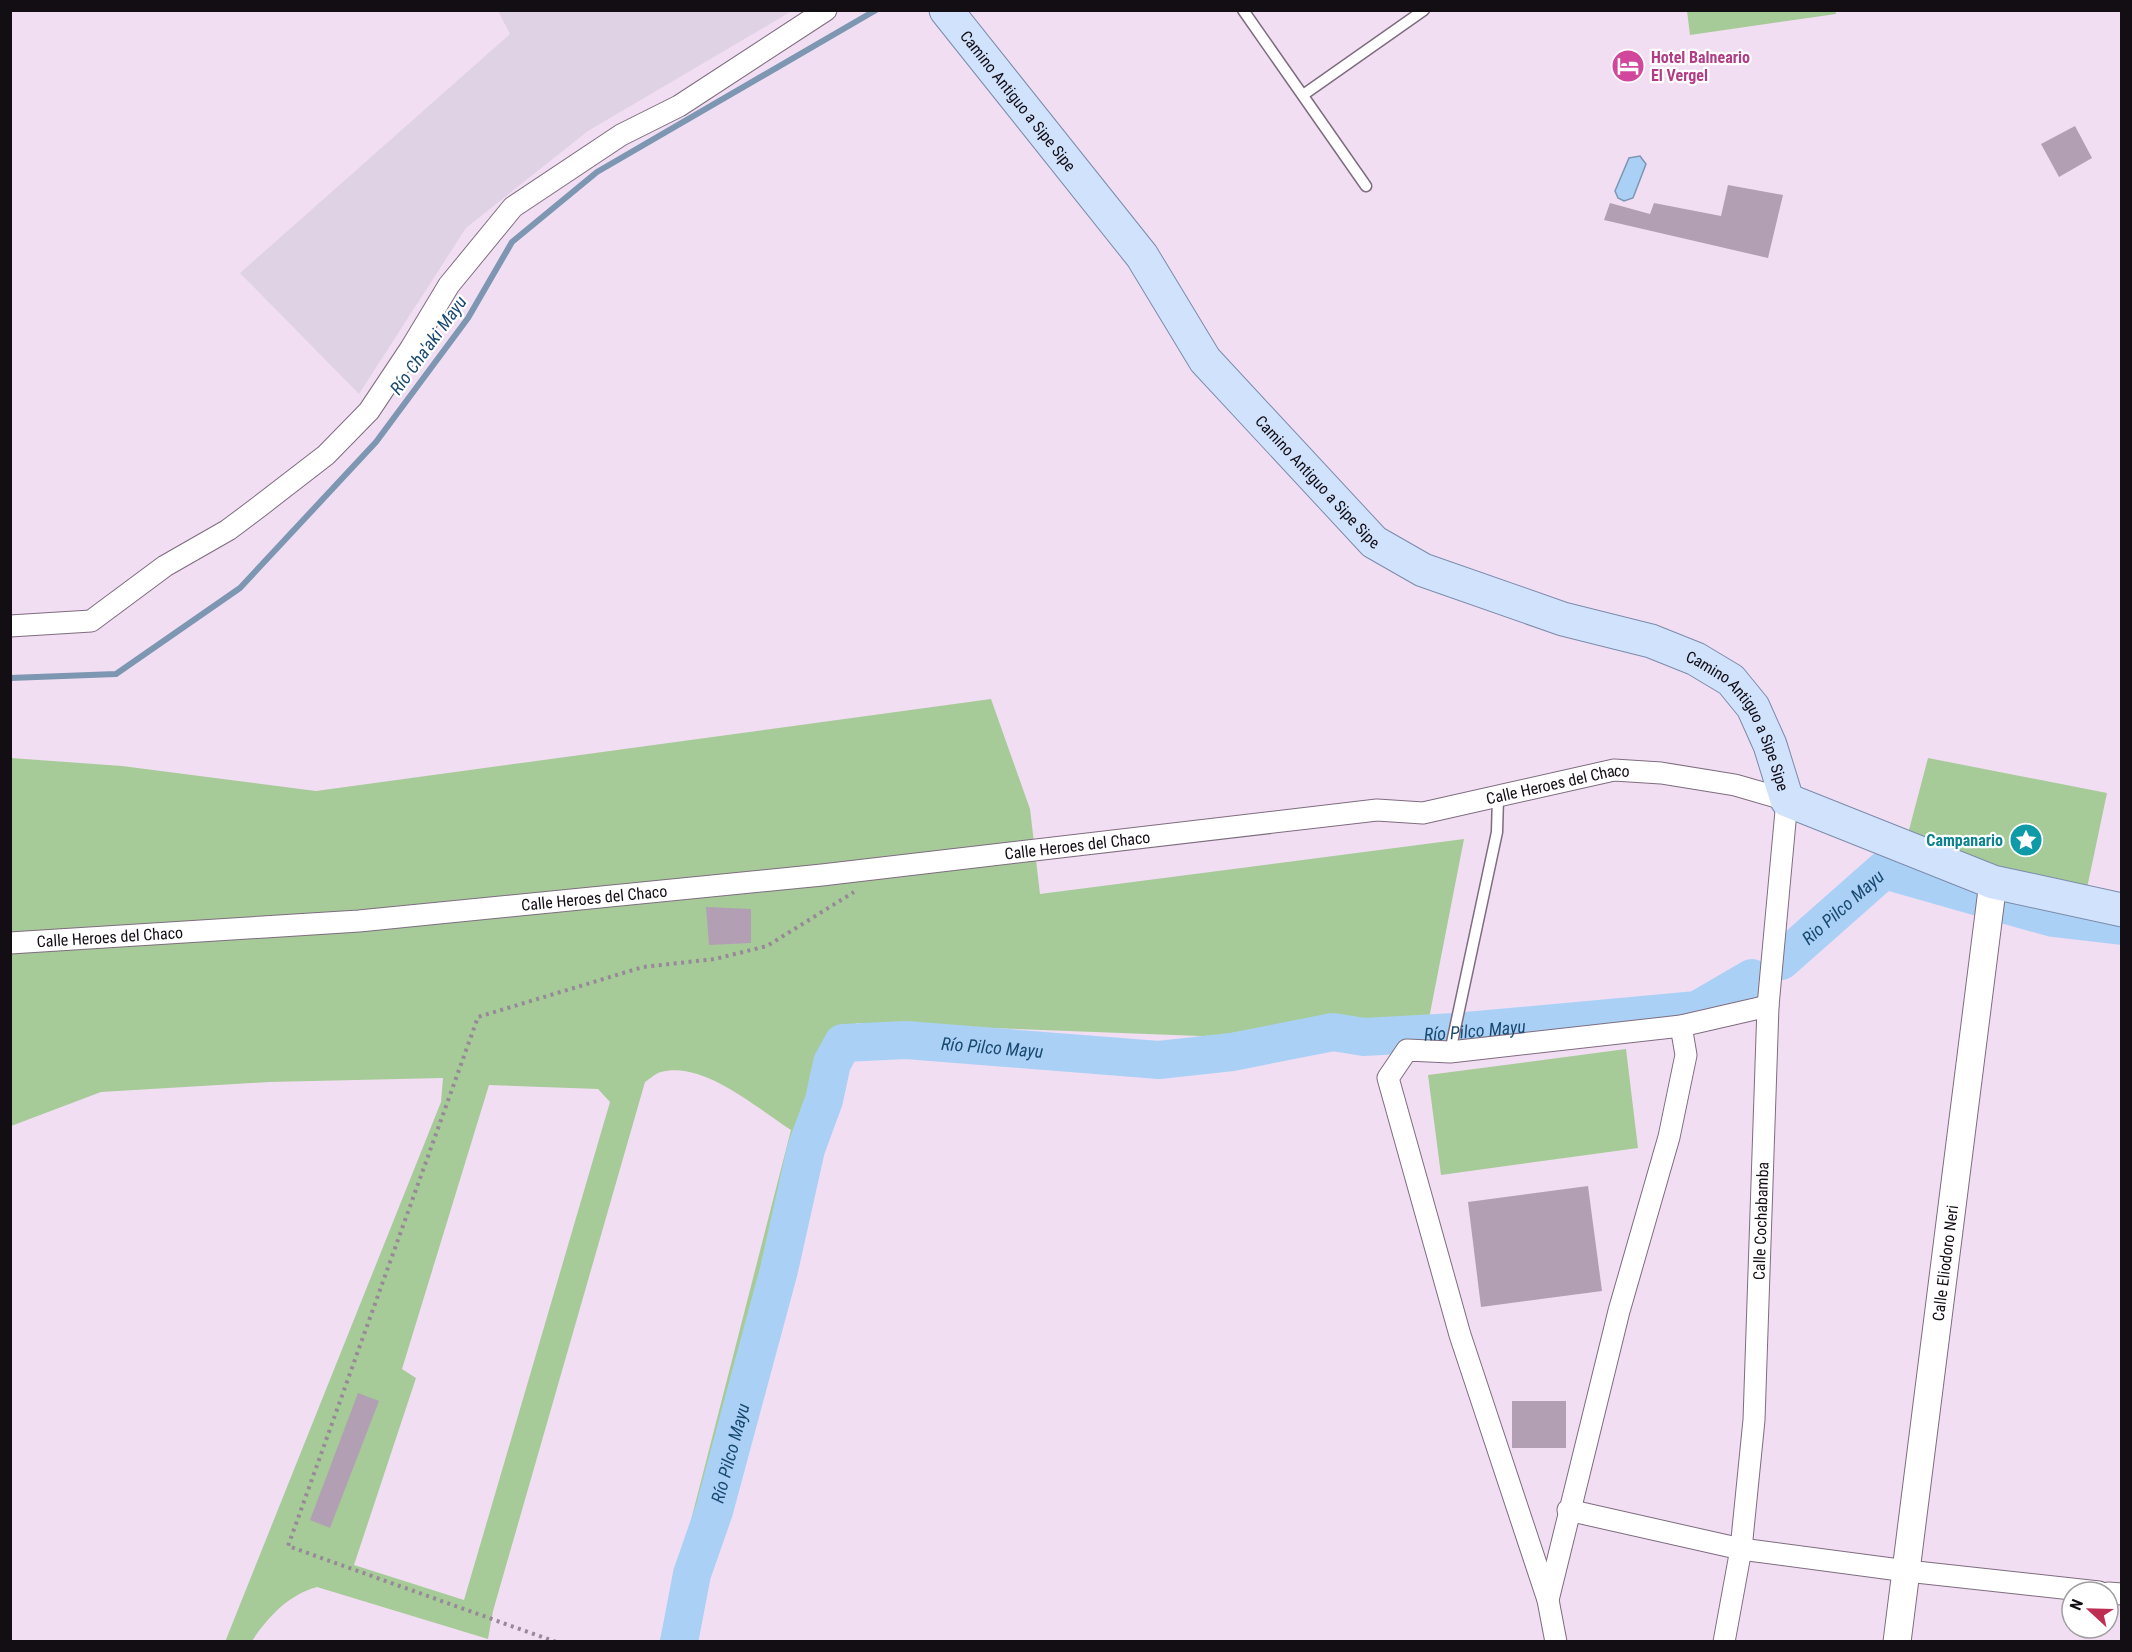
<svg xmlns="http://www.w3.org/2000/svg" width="2132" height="1652" viewBox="0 0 2132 1652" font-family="'Roboto Condensed',sans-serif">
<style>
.industrial{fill:#e0d2e5}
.green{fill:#a6cb98;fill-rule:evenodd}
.water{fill:#aad1f5;stroke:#7d96b2;stroke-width:1.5}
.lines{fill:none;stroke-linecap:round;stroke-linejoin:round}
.stream{stroke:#7d96b2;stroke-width:6}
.river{stroke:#aad1f5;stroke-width:38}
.building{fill:#b29fb3}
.service-casing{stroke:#7e6c7f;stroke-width:13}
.minor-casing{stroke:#7e6c7f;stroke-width:23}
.tertiary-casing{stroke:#7e6c7f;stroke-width:29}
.primary-casing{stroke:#7b8baa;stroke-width:35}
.path{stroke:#978998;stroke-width:4;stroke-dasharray:3 4.5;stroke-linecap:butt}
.service{stroke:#fff;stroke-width:10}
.minor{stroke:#fff;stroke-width:21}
.tertiary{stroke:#fff;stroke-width:27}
.primary{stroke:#d1e2fc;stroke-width:33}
.labels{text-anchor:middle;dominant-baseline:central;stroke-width:4.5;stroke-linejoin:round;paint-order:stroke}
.hotel-label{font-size:16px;font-weight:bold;fill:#b23c85;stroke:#fff;text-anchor:start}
.street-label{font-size:16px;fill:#130d14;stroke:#fff}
.culture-label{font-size:16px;font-weight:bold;fill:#0d838f;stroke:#fff;text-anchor:end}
.water-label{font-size:18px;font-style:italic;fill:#194970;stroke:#fff}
</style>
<rect width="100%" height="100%" fill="#f2def3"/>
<path class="industrial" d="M498,11H792L588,131L466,228L359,394L240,273L510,34Z"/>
<path class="green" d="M1835,10L1836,14L1690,35L1687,11Z
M991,699L1030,809L1040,894L1464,839L1426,1034L1200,1036L857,1023L842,1033L824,1100L806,1149L779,1270L714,1511L692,1574L679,1641H660L791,1130C758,1109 703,1060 661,1072C656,1073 650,1079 645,1082L493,1611L488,1639L317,1587C288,1595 268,1617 252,1641L225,1642L441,1102L443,1078L269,1082L101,1092L11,1126V758L122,766L316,791ZM489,1085L598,1089L610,1102L464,1600L354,1565L416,1378L402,1369Z
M1928,758L2107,793L2087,888L2031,881L1909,830Z
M1626,1049L1638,1148L1441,1175L1428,1075Z"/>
<path class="water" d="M1640,156L1646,164L1633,198L1624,201L1618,198L1615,191L1629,158Z"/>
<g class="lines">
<path class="stream" d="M10,678L116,674L240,588L376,442L468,318L512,242L597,172L876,10"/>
<g class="river">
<path d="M2003,904L2053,918L2122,926"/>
<path id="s1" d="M1781,961L1884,870L1979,897"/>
<path id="s2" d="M679,1642L692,1574L714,1511L779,1270L806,1149L824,1100L832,1063L843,1043L906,1040L1159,1060L1232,1052L1333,1032L1364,1037L1455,1032L1697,1010L1752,978"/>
</g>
</g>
<path class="building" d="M2075,126L2092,158L2059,177L2041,144Z
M1728,185L1783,195L1768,258L1604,220L1610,203L1650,214L1654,203L1721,216Z
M706,907L751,909V943L709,945Z
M1588,1186L1602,1291L1481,1307L1468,1202Z
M358,1393L379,1401L330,1528L310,1520Z
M1512,1401H1566V1448H1512Z"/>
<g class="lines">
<defs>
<path id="service" d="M1243,10L1366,186
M1303,95L1424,10
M1450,1052L1497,832L1498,797"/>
<g id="minor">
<path d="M10,626L91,621L165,566L228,530L260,506L326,455L369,411L411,348L449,285L513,207L621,135L679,106L826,10"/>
<path id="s3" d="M10,943L359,921L822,875L1377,810L1423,813L1614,770L1661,773L1735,785L1787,800L1768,1006L1754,1420L1741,1549L1724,1642"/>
<path d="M1568,1510L1741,1549L1907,1571L2099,1592"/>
<path d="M2108,1593L2122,1594"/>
<path d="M1548,1600L1460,1335L1388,1078L1407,1050L1450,1052L1681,1026L1768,1006"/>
<path d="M1556,1642L1548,1600L1619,1311L1669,1137L1686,1055L1681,1026"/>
</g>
<g id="tertiary">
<path id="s4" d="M1897,1642L1993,882"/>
</g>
<g id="primary">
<path id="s5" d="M946,10L1142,256L1205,360L1374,542L1423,570L1563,619L1651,641L1696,659L1731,680L1753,707L1770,745L1787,800L1993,882L2122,910"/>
</g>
</defs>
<use href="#service" class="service-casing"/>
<use href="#minor" class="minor-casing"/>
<use href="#tertiary" class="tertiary-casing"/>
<use href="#primary" class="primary-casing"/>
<path class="path" d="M556,1642L288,1546L478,1017L643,967L715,959L767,946L854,892"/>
<use href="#service" class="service"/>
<use href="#minor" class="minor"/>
<use href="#tertiary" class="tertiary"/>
<use href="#primary" class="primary"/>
</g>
<defs>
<symbol id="hotel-disc" viewBox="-11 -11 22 22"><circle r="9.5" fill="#d1479c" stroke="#fff"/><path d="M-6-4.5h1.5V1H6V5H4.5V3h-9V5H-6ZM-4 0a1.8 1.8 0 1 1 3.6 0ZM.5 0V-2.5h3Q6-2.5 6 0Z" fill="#fff"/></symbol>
<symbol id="sight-disc" viewBox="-11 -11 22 22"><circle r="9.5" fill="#0f9aa8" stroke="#fff"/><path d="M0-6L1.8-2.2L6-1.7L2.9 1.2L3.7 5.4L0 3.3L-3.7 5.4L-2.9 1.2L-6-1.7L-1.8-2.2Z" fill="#fff"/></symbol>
</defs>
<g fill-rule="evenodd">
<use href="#hotel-disc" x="1609" y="47" width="38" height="38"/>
<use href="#sight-disc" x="2007" y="821" width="38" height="38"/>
</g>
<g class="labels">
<g class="hotel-label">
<text x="1651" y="57">Hotel Balneario<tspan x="1651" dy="18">El Vergel</tspan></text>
</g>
<g class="street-label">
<text stroke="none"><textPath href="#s5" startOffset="116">Camino Antiguo a Sipe Sipe</textPath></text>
<text stroke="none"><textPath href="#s5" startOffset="602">Camino Antiguo a Sipe Sipe</textPath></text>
<text stroke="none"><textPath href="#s5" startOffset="1106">Camino Antiguo a Sipe Sipe</textPath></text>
<text stroke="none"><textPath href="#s3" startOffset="1558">Calle Heroes del Chaco</textPath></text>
<text stroke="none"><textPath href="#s3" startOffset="1072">Calle Heroes del Chaco</textPath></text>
<text stroke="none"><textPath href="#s3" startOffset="586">Calle Heroes del Chaco</textPath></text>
<text stroke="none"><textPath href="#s3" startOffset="100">Calle Heroes del Chaco</textPath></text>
<text transform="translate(1761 1221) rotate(-88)">Calle Cochabamba</text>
<text stroke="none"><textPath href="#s4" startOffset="382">Calle Eliodoro Neri</textPath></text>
</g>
<g class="culture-label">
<text x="2003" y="840">Campanario</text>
</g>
<g class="water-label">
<text transform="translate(428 345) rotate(-54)">Río Cha'aki Mayu</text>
<text stroke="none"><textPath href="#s1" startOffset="82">Rio Pilco Mayu</textPath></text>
<text stroke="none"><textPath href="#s2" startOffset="1258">Río Pilco Mayu</textPath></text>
<text stroke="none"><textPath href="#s2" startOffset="772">Río Pilco Mayu</textPath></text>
<text stroke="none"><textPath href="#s2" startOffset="196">Río Pilco Mayu</textPath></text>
</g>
</g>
<rect width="2132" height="1652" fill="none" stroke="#130d14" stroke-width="24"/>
<g transform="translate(2090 1610) rotate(292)"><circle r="28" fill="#ffffff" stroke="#a19ea1" stroke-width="1.5"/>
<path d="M0-4.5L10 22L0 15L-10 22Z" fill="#be2e53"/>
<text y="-9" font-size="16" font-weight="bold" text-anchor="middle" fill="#130d14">N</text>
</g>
</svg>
